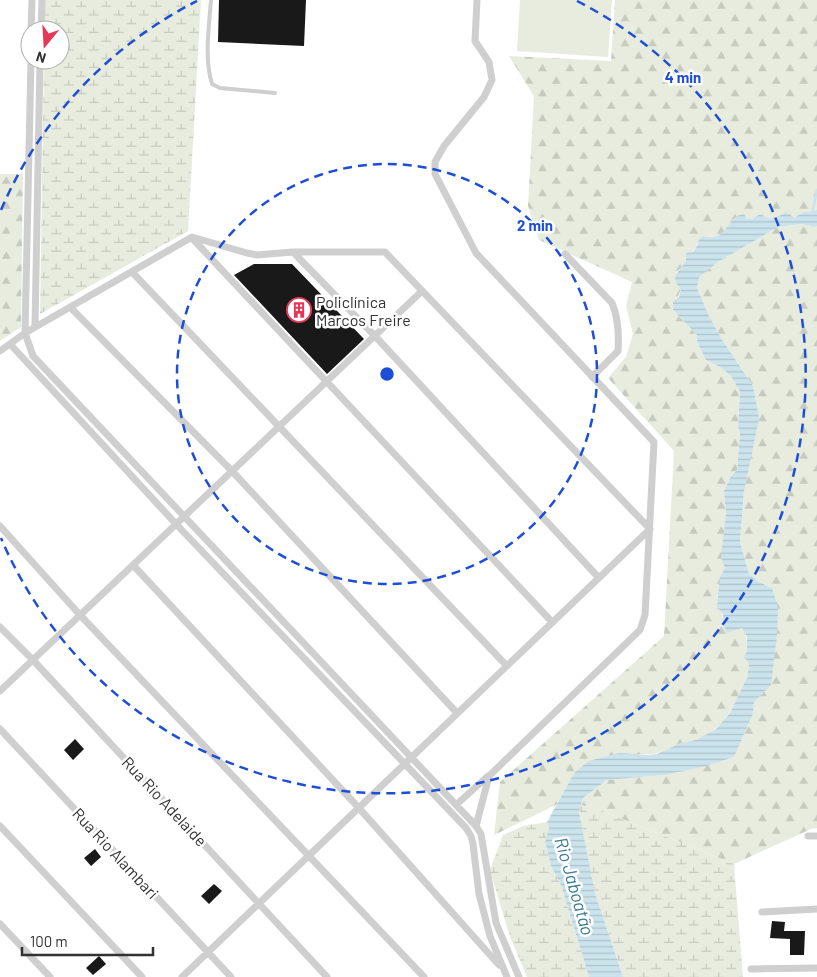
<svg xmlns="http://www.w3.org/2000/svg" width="817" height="977" viewBox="0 0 817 977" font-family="Barlow,sans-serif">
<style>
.green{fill:#e7ecde}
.forest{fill:url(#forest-firs)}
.wetland{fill:url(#wetland-marsh)}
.water{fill:url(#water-rules)}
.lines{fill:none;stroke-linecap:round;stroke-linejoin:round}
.stream{stroke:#cbe3ec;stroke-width:2.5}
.building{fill:#191919}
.service{stroke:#cfcfcf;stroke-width:4}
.minor{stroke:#cfcfcf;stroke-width:7}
.ring{fill:none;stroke:#1d4ed8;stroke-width:2.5;stroke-dasharray:9 6}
.labels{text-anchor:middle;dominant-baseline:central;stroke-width:5;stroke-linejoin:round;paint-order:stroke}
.poi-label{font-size:16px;fill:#323232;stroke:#fff;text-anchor:start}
.street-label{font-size:16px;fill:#323232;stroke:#fff}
.water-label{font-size:18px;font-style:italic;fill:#3c7a90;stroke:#fff}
.centre{fill:#1d4ed8;stroke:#fff;stroke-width:2.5}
.ring-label{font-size:15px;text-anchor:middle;font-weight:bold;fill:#1d4ed8;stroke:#fff;stroke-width:5;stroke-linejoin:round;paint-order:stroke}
</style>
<defs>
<pattern id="forest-firs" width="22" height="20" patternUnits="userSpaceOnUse" patternTransform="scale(1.25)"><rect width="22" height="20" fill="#e7ecde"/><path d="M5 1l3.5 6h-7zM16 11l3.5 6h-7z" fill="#c7cbbf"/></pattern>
<pattern id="wetland-marsh" width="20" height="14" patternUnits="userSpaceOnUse" patternTransform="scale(1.25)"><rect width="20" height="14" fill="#e7ecde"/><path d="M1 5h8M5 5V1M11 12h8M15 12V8" fill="none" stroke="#c7cbbf"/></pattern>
<pattern id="water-rules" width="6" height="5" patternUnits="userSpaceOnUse" patternTransform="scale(1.25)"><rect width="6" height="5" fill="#cbe3ec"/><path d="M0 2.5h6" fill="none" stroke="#afc3cb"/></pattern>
</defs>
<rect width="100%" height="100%" fill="#fff"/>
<path class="green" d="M520,0H612L608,57L517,51Z"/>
<path class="forest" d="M615,0H817V210L810,211L794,218L778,217L769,220L760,214L752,219H733C726,233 718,239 703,236L683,266L676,272L681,289L673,310L697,335V342L706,360L720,367L731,376L740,392L738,427L740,434L737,470L731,476L724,491L726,514L725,568L720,577L723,622L743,628C749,641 751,663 747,677C744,691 727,721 715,729C710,733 701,738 695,741C689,743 682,743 676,745C663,751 655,756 640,754L574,773L556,805L494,835L500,782L664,636L674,451L608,378L626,357L633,334L626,306L632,282L539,240L528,206L534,96L509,56L611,61Z
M0,174H23L21,327L0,341Z
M803,224L814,227L817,226V828L811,829L734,864L600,810L581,805L583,798L607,780L665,775L734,757L753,714L754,702L770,685L772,588L759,582L749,574L740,542L753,386L721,338L709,316L697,288L699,276L718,262L778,227Z"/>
<path class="wetland" d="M45,0H201L188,231L40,314L44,60H60V30H45Z
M581,805L600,810L734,864L743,977H623L595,893L579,812Z
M547,822L549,828L545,842L551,866L561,885L589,977H527L509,934L490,870L503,835L523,826Z"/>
<path class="water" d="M817,210V226L814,227L803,224L778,227L718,262L699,277L697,288L709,316L721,338L753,386L759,418L744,492L740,542L749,574L759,582L772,588L778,608L777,635L771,685L754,702L753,714L734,757L706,766L665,775L607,780L583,798L579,812L595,893L623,977H589L561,885L551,866L545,842L549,828L547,822L574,773L589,761L619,753L648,755L657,754L678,744L696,740L716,729L730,713L747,678L749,664L744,656L747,652V637L742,628L726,633L723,622V614L717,607L720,577L725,568L721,557L726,514L724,491L731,476L737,470L740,434L738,427L740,392L731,376L720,367L706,360L697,342V335L673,310V302L679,297L681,289C669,276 678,273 686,261V253L693,252L698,244L699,239L703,236C730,242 724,217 744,214L747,219H752L760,214C770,222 776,218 786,212L794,218L802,213Z"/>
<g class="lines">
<path class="stream" d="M812,214L817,190"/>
</g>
<path class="building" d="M219,0H306L304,46L218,42Z
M254,264H292L364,339L327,374L234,275Z
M75,739L84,749L73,760L64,750Z
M95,849L101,857L91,866L84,858Z
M214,884L222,891L209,904L201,896Z
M772,921L785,922L784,931H805L804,955H790V939L770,938Z
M99,956L106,964L93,975L86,968Z"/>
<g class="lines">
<path class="service" d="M211,0C209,28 204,58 212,84L220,88L275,93"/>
<path class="minor" d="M31,30L32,0
M41,30L42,0
M31,60L25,333L33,356L476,826L481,834L496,923L519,977
M192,238L552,622
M565,254L612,303C618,317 619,336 618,351L592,377
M132,272L507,666
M70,307L232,471L457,713
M35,327L40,60
M10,344L176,524L466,828L471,836L473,844L479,894L490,936L507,977
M0,351L25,333L192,237L247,253L257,255L293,252L375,336L599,578
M0,526L80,615L424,977
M133,565L358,807L499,965
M0,627L33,660L327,977
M0,691L422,291
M0,729L231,977
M456,805L488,776
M0,826L142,977
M476,826L489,776L640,630L645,615L654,442L476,253L435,174V162L444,146L484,97L492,80L489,62L475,41L477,0
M808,836H817
M762,912L817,909
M0,924L50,977
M751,969L817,968
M182,977L650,529L385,252H293"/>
</g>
<g class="ring">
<circle cx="387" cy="374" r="210"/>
<path d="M1 210A419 419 0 0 1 197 1M577 1A419 419 0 1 1 1 538"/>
</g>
<defs>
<symbol id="building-ring" viewBox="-11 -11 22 22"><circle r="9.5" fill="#fff" stroke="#e83657" stroke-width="1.5"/><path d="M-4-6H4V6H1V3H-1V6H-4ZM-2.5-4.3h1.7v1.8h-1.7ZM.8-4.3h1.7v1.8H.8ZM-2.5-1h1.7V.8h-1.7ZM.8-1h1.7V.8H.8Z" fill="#e83657"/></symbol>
</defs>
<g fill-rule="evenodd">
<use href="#building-ring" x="285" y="296" width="28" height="28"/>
</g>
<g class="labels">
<g class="poi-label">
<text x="316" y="301">Policlínica<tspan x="316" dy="18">Marcos Freire</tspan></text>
</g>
<g class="street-label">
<text transform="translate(165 801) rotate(47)">Rua Rio Adelaide</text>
<text transform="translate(116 853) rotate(47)">Rua Rio Alambari</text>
</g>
<g class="water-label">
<text transform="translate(575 886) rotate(74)">Rio Jaboatão</text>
</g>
</g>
<circle cx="387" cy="374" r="8" class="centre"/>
<g class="ring-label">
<text x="683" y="83">4 min</text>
<text x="535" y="231">2 min</text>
</g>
<g transform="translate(45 45) rotate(198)"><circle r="24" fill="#ffffff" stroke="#adadad"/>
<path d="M0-4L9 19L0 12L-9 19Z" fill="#e83657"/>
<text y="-8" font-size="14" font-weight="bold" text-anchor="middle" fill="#323232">N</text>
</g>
<path d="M22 947v8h131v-8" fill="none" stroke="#323232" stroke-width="2.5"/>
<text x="30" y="947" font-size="15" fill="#323232" stroke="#ffffff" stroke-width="4" paint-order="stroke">100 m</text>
</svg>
